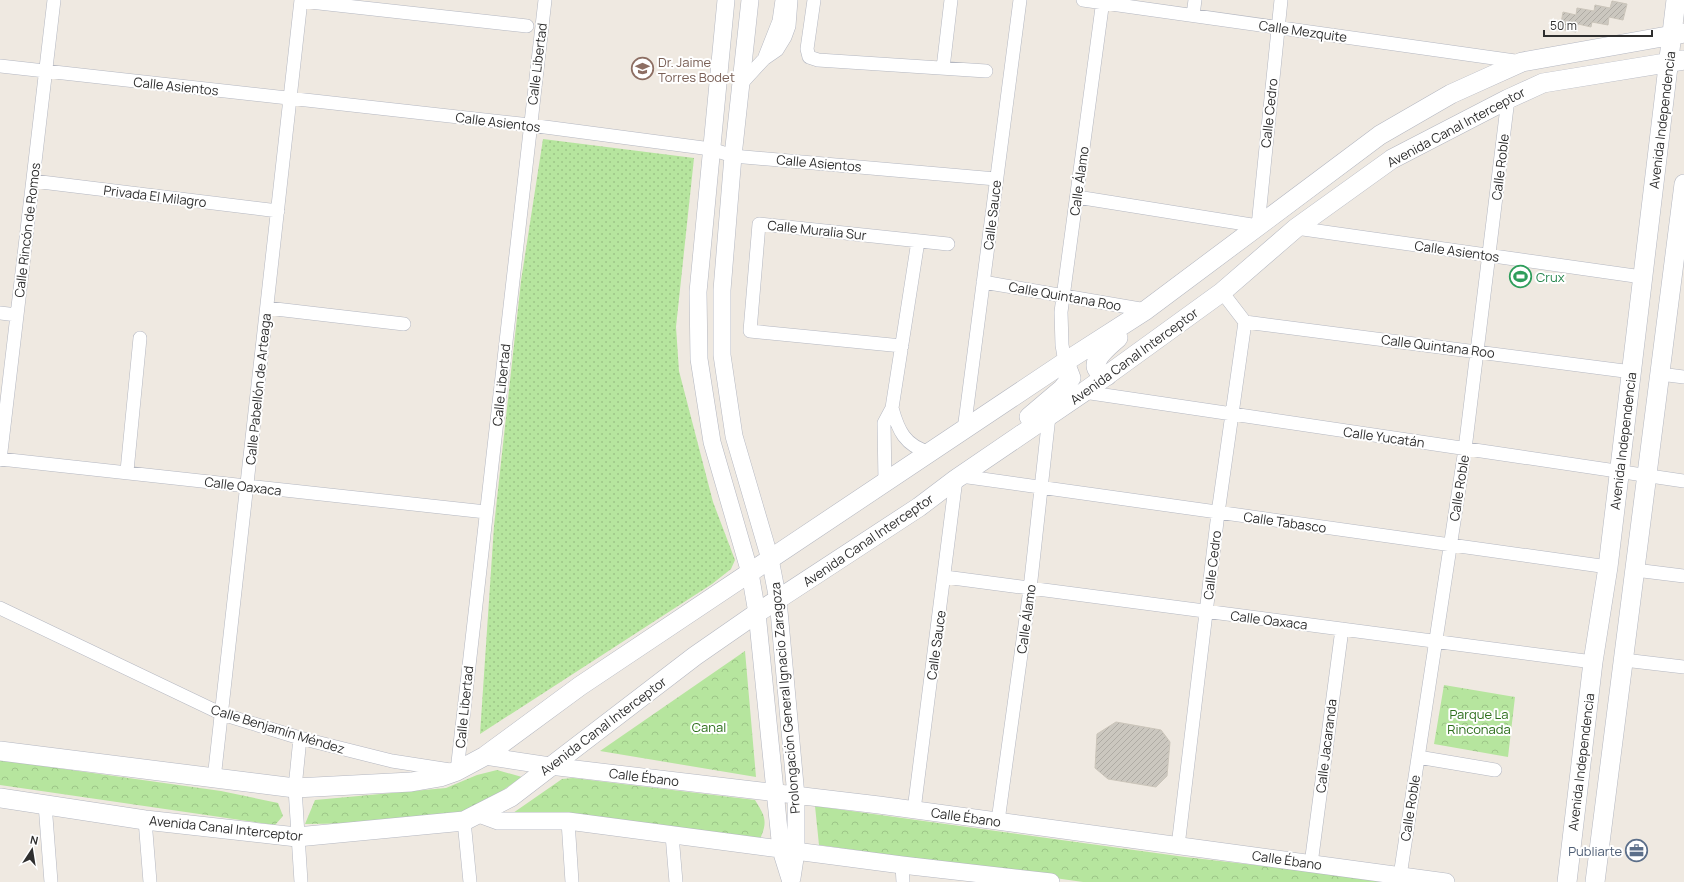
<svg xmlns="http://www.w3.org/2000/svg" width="1684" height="882" viewBox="0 0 1684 882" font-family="Manrope,sans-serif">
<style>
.grass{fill:url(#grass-dots)}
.park{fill:url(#park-crowns)}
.building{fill:url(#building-hatch);stroke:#cbc5ba}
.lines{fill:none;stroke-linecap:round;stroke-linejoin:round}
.minor-casing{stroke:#b4b7c1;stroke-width:14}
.tertiary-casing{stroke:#b4b7c1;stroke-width:18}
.secondary-casing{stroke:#b4b7c1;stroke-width:20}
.minor{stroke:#fff;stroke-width:13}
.tertiary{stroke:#fff;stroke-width:17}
.secondary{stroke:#fff;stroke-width:19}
.labels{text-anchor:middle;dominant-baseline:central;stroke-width:4;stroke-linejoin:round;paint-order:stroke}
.street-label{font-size:13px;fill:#2e2e2e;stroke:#fff}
.education-label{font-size:13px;fill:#785e54;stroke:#fff;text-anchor:start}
.leisure-label{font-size:13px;fill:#27864d;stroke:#fff;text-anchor:start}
.park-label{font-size:13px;fill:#2c6e1b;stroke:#fff}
.service-label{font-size:13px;fill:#4e5e75;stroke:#fff;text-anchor:end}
</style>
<defs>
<pattern id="grass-dots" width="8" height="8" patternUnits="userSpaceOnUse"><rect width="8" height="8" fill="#b6e59e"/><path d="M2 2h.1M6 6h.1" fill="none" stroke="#9dc588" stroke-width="1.8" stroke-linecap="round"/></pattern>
<pattern id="park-crowns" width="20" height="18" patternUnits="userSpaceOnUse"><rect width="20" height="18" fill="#b6e59e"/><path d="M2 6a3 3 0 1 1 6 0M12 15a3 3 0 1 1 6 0" fill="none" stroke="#9dc588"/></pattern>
<pattern id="building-hatch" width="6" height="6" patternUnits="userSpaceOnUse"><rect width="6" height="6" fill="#cbc7bf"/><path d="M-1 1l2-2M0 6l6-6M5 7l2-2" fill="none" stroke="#afaba4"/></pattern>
</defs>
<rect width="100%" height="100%" fill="#efe9e1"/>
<path class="grass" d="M543,139L694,158L676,327L679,371L713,502L735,560L731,569L712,584L480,734L494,526L521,281Z"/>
<path class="park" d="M745,651L756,777L600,751Z
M1444,685L1515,697L1508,757L1434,744Z
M0,760L221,791L278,803L283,816L275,825L0,785Z
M497,770L522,777L477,808L464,812L372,823L305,824L315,800L446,788L477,775Z
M573,778L755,800C765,816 768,821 760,839L513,813L562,779Z
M815,806L1185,857L1401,882H1083L819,845Z"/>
<path class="building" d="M1612,1L1627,4L1623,20L1609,17L1608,25L1592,22L1591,27L1578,24L1576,32L1560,29L1563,12L1576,15L1577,8L1594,11L1595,5L1610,8Z
M1116,722L1161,730L1170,742L1167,776L1156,787L1108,779L1095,768L1097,734Z"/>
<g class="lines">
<defs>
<path id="minor" d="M814,0L807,49L809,57L818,60L986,71
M1083,0L1522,62
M301,1L527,26
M1193,15L1195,0
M764,59L779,21L782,0
M0,66L530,125L711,149L733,156L996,179
M943,68L951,0
M741,84L764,59L777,50L785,37L789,26L791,0
M33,181L278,211
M1077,197L1258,226L1281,0
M1296,228L1642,277
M983,282L1146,310
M267,308L404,324
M0,313L17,315
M1245,322L1632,372
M902,346L750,331L759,224L948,244
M1065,362L1062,345L1061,312L1103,0
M1660,374L1684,377
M1084,392L1684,481
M892,408C898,430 905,446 929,452
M964,430L1020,0
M0,459L486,512
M0,460L54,0
M127,471L140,338
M961,476L1608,567
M885,482L884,423L892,408L918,241
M1635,570L1684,576
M945,577L1593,662
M0,608L222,714L300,738L392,761L457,771L545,0
M1624,660L1684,667
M300,738L295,788L301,882
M1418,757L1495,770
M214,779L301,0
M45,804L51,882
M914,810L956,479
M145,820L150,882
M464,821L470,882
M568,821L572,882
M998,821L1030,589L1049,416
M672,835L676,882
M1178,846L1218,513L1245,322L1222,292
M1311,864L1342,629
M902,865L903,882
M1400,876L1465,449L1508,99"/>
<path id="tertiary" d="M726,0L698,292L699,359L712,442L750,573L757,613L781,850L791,882
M750,0L733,156L722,290V355L734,436L770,559L778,600L796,796V852L792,878
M485,756L550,766L879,805L1446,882
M479,814L498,821H568L902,865L1051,882"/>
<path id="secondary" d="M1107,376C1081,367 1108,347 1118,338
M1029,417L1062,389L1071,378L1065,362
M0,751L295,788L411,782L440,777L457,771L485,756L580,686L1065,362L1146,310L1380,135L1451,94L1522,62L1684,33
M0,798L145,820L297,837L464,821L511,797L695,656L757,613L919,507L956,479L1084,392L1222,292L1296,228L1392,159L1508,99L1543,83L1684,60
M1567,882L1593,662L1608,567L1676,0
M1595,882L1684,184"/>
</defs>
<use href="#minor" class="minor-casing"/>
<use href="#tertiary" class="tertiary-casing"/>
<use href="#secondary" class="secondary-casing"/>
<use href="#minor" class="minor"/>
<use href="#tertiary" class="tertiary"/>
<use href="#secondary" class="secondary"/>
</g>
<defs>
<symbol id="school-ring" viewBox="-11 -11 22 22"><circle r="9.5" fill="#fff" stroke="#8d6e63" stroke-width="1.5"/><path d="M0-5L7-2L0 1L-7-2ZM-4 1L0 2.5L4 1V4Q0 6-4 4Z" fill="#8d6e63"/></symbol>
<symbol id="stadium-ring" viewBox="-11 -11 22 22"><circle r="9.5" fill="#fff" stroke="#2e9e5b" stroke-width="1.5"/><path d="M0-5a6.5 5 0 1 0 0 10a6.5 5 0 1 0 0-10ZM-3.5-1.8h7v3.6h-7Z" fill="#2e9e5b"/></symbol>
<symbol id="office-ring" viewBox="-11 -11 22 22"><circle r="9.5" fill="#fff" stroke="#5c6f8a" stroke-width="1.5"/><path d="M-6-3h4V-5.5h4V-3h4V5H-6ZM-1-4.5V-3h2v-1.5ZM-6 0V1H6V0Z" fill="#5c6f8a"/></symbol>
</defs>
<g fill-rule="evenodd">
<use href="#school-ring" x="630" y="56" width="25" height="25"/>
<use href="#stadium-ring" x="1508" y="264" width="25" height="25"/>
<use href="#office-ring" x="1624" y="838" width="25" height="25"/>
</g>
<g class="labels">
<g class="street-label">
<text transform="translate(1303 31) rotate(8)">Calle Mezquite</text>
<text transform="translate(537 64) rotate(-83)">Calle Libertad</text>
<text transform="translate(176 86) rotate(6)">Calle Asientos</text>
<text transform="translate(1269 113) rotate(-84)">Calle Cedro</text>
<text transform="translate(1662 120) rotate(-83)">Avenida Independencia</text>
<text transform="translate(498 122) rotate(7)">Calle Asientos</text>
<text transform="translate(1456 127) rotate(-28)">Avenida Canal Interceptor</text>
<text transform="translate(819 163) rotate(5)">Calle Asientos</text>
<text transform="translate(1500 167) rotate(-83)">Calle Roble</text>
<text transform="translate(1079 181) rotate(-82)">Calle Álamo</text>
<text transform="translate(155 196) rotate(7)">Privada El Milagro</text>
<text transform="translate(992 215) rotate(-83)">Calle Sauce</text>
<text transform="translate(27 230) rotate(-83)">Calle Rincón de Romos</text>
<text transform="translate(817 230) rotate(6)">Calle Muralia Sur</text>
<text transform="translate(1457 251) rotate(8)">Calle Asientos</text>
<text transform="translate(1065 296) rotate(10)">Calle Quintana Roo</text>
<text transform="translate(1438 346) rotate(7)">Calle Quintana Roo</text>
<text transform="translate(1134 356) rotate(-36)">Avenida Canal Interceptor</text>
<text transform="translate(501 385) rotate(-84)">Calle Libertad</text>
<text transform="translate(258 389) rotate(-84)">Calle Pabellón de Arteaga</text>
<text transform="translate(1384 437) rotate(8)">Calle Yucatán</text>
<text transform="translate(1623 441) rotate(-83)">Avenida Independencia</text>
<text transform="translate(243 486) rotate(7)">Calle Oaxaca</text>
<text transform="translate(1459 488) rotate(-81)">Calle Roble</text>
<text transform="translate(1285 522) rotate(8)">Calle Tabasco</text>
<text transform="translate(868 540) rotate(-34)">Avenida Canal Interceptor</text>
<text transform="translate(1212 565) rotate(-83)">Calle Cedro</text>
<text transform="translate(1026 619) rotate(-82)">Calle Álamo</text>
<text transform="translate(1269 620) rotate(7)">Calle Oaxaca</text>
<text transform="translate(936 645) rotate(-82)">Calle Sauce</text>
<text transform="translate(785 698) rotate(-95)">Prolongación General Ignacio Zaragoza</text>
<text transform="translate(464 707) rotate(-84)">Calle Libertad</text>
<text transform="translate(603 726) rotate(-37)">Avenida Canal Interceptor</text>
<text transform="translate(278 729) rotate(17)">Calle Benjamín Méndez</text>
<text transform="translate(1326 746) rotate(-83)">Calle Jacaranda</text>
<text transform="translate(1581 762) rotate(-83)">Avenida Independencia</text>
<text transform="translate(644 777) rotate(7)">Calle Ébano</text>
<text transform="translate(1410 808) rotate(-81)">Calle Roble</text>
<text transform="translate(966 817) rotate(8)">Calle Ébano</text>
<text transform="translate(226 828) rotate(6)">Avenida Canal Interceptor</text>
<text transform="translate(1287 860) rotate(8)">Calle Ébano</text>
</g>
<g class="education-label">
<text x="658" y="62">Dr. Jaime<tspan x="658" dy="15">Torres Bodet</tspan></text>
</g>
<g class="leisure-label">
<text x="1536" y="277">Crux</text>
</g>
<g class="park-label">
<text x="1479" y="714">Parque La<tspan x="1479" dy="15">Rinconada</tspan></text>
<text x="709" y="727">Canal</text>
</g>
<g class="service-label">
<text x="1622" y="851">Publiarte</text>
</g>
</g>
<g transform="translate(32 850) rotate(12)" stroke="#ffffff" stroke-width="3" paint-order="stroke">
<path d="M0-3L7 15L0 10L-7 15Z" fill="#2e2e2e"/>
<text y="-6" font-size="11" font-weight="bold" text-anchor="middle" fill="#2e2e2e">N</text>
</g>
<path d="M1544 30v6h108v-6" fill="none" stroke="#2e2e2e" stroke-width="2"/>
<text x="1550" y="30" font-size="12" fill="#2e2e2e" stroke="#ffffff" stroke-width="3" paint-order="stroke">50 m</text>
</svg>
